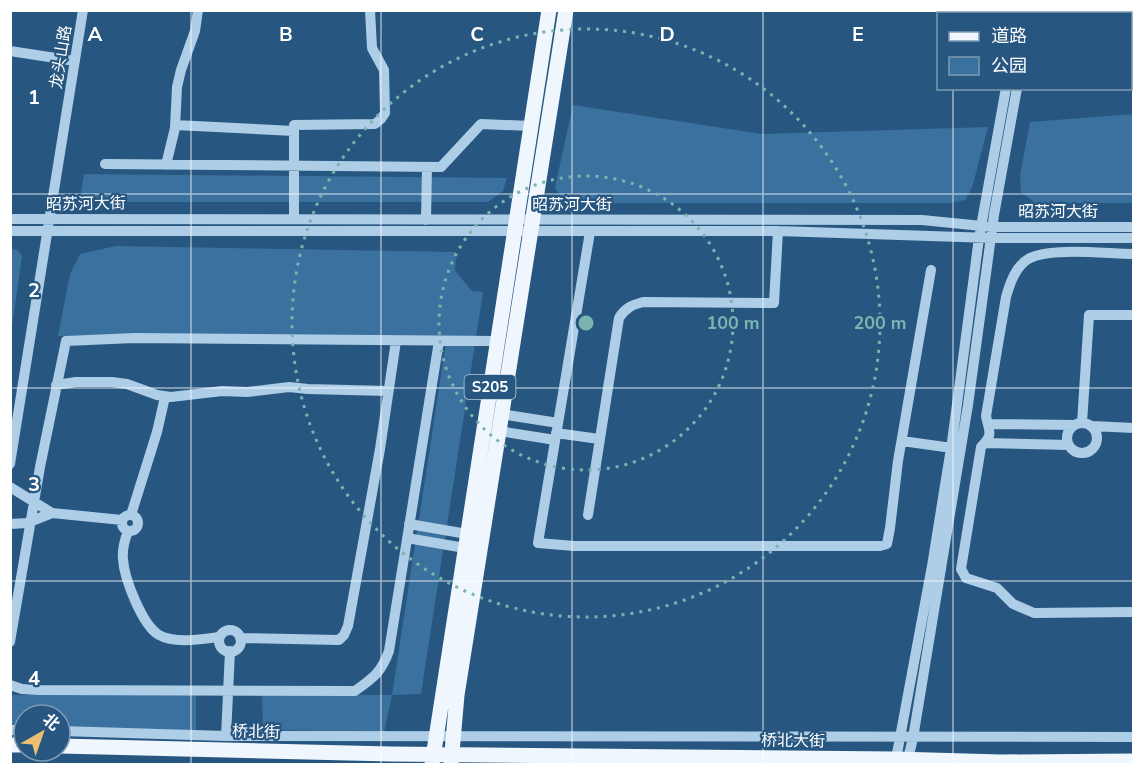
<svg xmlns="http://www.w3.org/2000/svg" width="1144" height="775" viewBox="0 0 1144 775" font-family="'Nunito Sans','Noto Sans SC',sans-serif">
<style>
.green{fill:#3b719e}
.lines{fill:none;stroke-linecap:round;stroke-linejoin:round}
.minor{stroke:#aecde6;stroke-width:10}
.major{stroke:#eff6fd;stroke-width:15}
.grid{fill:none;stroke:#fff;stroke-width:1.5;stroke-opacity:0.55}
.ring{fill:none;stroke:#7bb4af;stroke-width:3;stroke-dasharray:3 6}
.labels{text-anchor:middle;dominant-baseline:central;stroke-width:4.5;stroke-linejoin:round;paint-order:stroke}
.shield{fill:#275780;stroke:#becdd9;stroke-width:1.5}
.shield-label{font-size:15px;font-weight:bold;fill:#fff}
.street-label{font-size:16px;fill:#fff;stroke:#275780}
.grid-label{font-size:20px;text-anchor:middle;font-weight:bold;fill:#fff;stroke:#275780;stroke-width:4.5;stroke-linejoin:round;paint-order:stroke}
.centre{fill:#7bb4af;stroke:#275780;stroke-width:3}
.ring-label{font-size:18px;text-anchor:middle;font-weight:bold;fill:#7bb4af;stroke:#275780;stroke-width:4.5;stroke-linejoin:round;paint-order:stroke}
</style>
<rect width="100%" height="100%" fill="#275780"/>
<path class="green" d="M573,105L762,134L988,127L972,188L965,200L949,203H575L561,198L555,187Z
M1133,114V203H1035L1021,192L1020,176L1030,122Z
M84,174L507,178L503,191L488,202H96L84,197L81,191Z
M116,246L456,252L455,271L472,291L483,292L421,694L392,695L384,732L263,730L262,695H392L447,336H58L70,274L80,254Z
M11,249L18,250L22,256L11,333Z
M11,695H196V732L60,730V715H24V730H11Z"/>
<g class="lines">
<path class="minor" d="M1019,14L1020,10
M1031,14V10
M10,51L75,61
M175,125L294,131
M105,164L441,167L481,124L531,126
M166,165L175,128L177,87L181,70L195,31L198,10
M10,219L922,220L992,227H1134
M294,219V125L375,124L381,119L385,113L384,70L372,48L370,10
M426,220L427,167
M10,231H778L991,238H1134
M590,232L538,543L574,546H880L887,544L890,528L898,461L931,270
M1134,254C1108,254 1052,247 1030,258C1016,265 1010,283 1006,297L986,416C989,432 994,434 981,447L961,569L966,578L997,588L1013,604L1034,613L1134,612
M56,385L76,382H112L127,384L157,395L171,397L222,391L247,392L289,387L308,389L388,391
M501,414L558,423
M1067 438a15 15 0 1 1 30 0a15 15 0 1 1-30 0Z
M1082,423L1089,315H1134
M988,424L1074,425
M1092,426L1134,428
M499,431L555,440
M556,433L599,439
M902,441L952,448
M985,443L1069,445
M10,464L83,10
M10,487L52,513L122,520
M122 523a8 8 0 1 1 16 0a8 8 0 1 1-16 0Z
M131,515L157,432L165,397
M588,515L619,318C625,308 632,305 643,302L774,303L778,231
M10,524L27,523L52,513
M409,524L467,534
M128,531C125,539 122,550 123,559C124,578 142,625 159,635C175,644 202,639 220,637
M407,538L465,548
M219 641a11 11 0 1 1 22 0a11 11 0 1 1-22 0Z
M240,638L339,640L344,635L348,626L380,449L396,341
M10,642L40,467L66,341L134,338L497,341
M10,685L22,689L38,690L355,691C373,678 381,673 389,651L439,341
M10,730H24
M60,731L226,736L1134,737
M226,736L230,651
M896,759L932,566L952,442L979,238L1006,88
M908,759L913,738L968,405L994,215L1017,88"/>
<path class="major" d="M10,745H24
M60,746L391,754L896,759L1000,762L1134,761
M432,764L549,10
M451,764L457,695L566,10"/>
</g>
<path class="grid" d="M191,10V764M381,10V764M572,10V764M763,10V764M953,10V14M953,88V764M10,194H1134M10,388H1134M10,581H1134"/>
<g class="ring">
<circle cx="586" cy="323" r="147"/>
<circle cx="586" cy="323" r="294"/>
</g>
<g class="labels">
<rect class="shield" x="464.5" y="375" width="51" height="24" rx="4.5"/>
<g class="shield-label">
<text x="490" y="387">S205</text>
</g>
<g class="street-label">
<text transform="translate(61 57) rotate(-81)">龙头山路</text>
<text transform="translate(86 204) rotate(-1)">昭苏河大街</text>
<text x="572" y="205">昭苏河大街</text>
<text x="1058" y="212">昭苏河大街</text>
<text transform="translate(256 732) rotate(1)">桥北街</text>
<text transform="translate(793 741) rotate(1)">桥北大街</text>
</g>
</g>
<g class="grid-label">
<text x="95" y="41">A</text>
<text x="286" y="41">B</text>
<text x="477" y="41">C</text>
<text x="667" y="41">D</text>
<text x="858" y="41">E</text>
<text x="34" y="104">1</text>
<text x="34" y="297">2</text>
<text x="34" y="491">3</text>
<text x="34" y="685">4</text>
</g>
<circle cx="586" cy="323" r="9" class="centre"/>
<g class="ring-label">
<text x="733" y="329">100 m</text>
<text x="880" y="329">200 m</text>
</g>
<rect width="1144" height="775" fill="none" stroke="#ffffff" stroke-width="24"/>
<rect x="937" y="12" width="195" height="78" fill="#275780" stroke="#7d9ab3" stroke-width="1.5"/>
<rect x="949" y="32" width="30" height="9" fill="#eff6fd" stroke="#7d9ab3" stroke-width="1.5"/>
<text x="991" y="42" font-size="18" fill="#ffffff">道路</text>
<rect x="949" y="57" width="30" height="18" fill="#3b719e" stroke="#7d9ab3" stroke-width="1.5"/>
<text x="991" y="72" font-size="18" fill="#ffffff">公园</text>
<g transform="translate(42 733) rotate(40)"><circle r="28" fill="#275780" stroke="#7d9ab3" stroke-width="1.5"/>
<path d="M0-4.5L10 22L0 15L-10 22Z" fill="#eebf73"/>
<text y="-9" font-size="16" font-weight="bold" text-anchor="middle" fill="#ffffff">北</text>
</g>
</svg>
